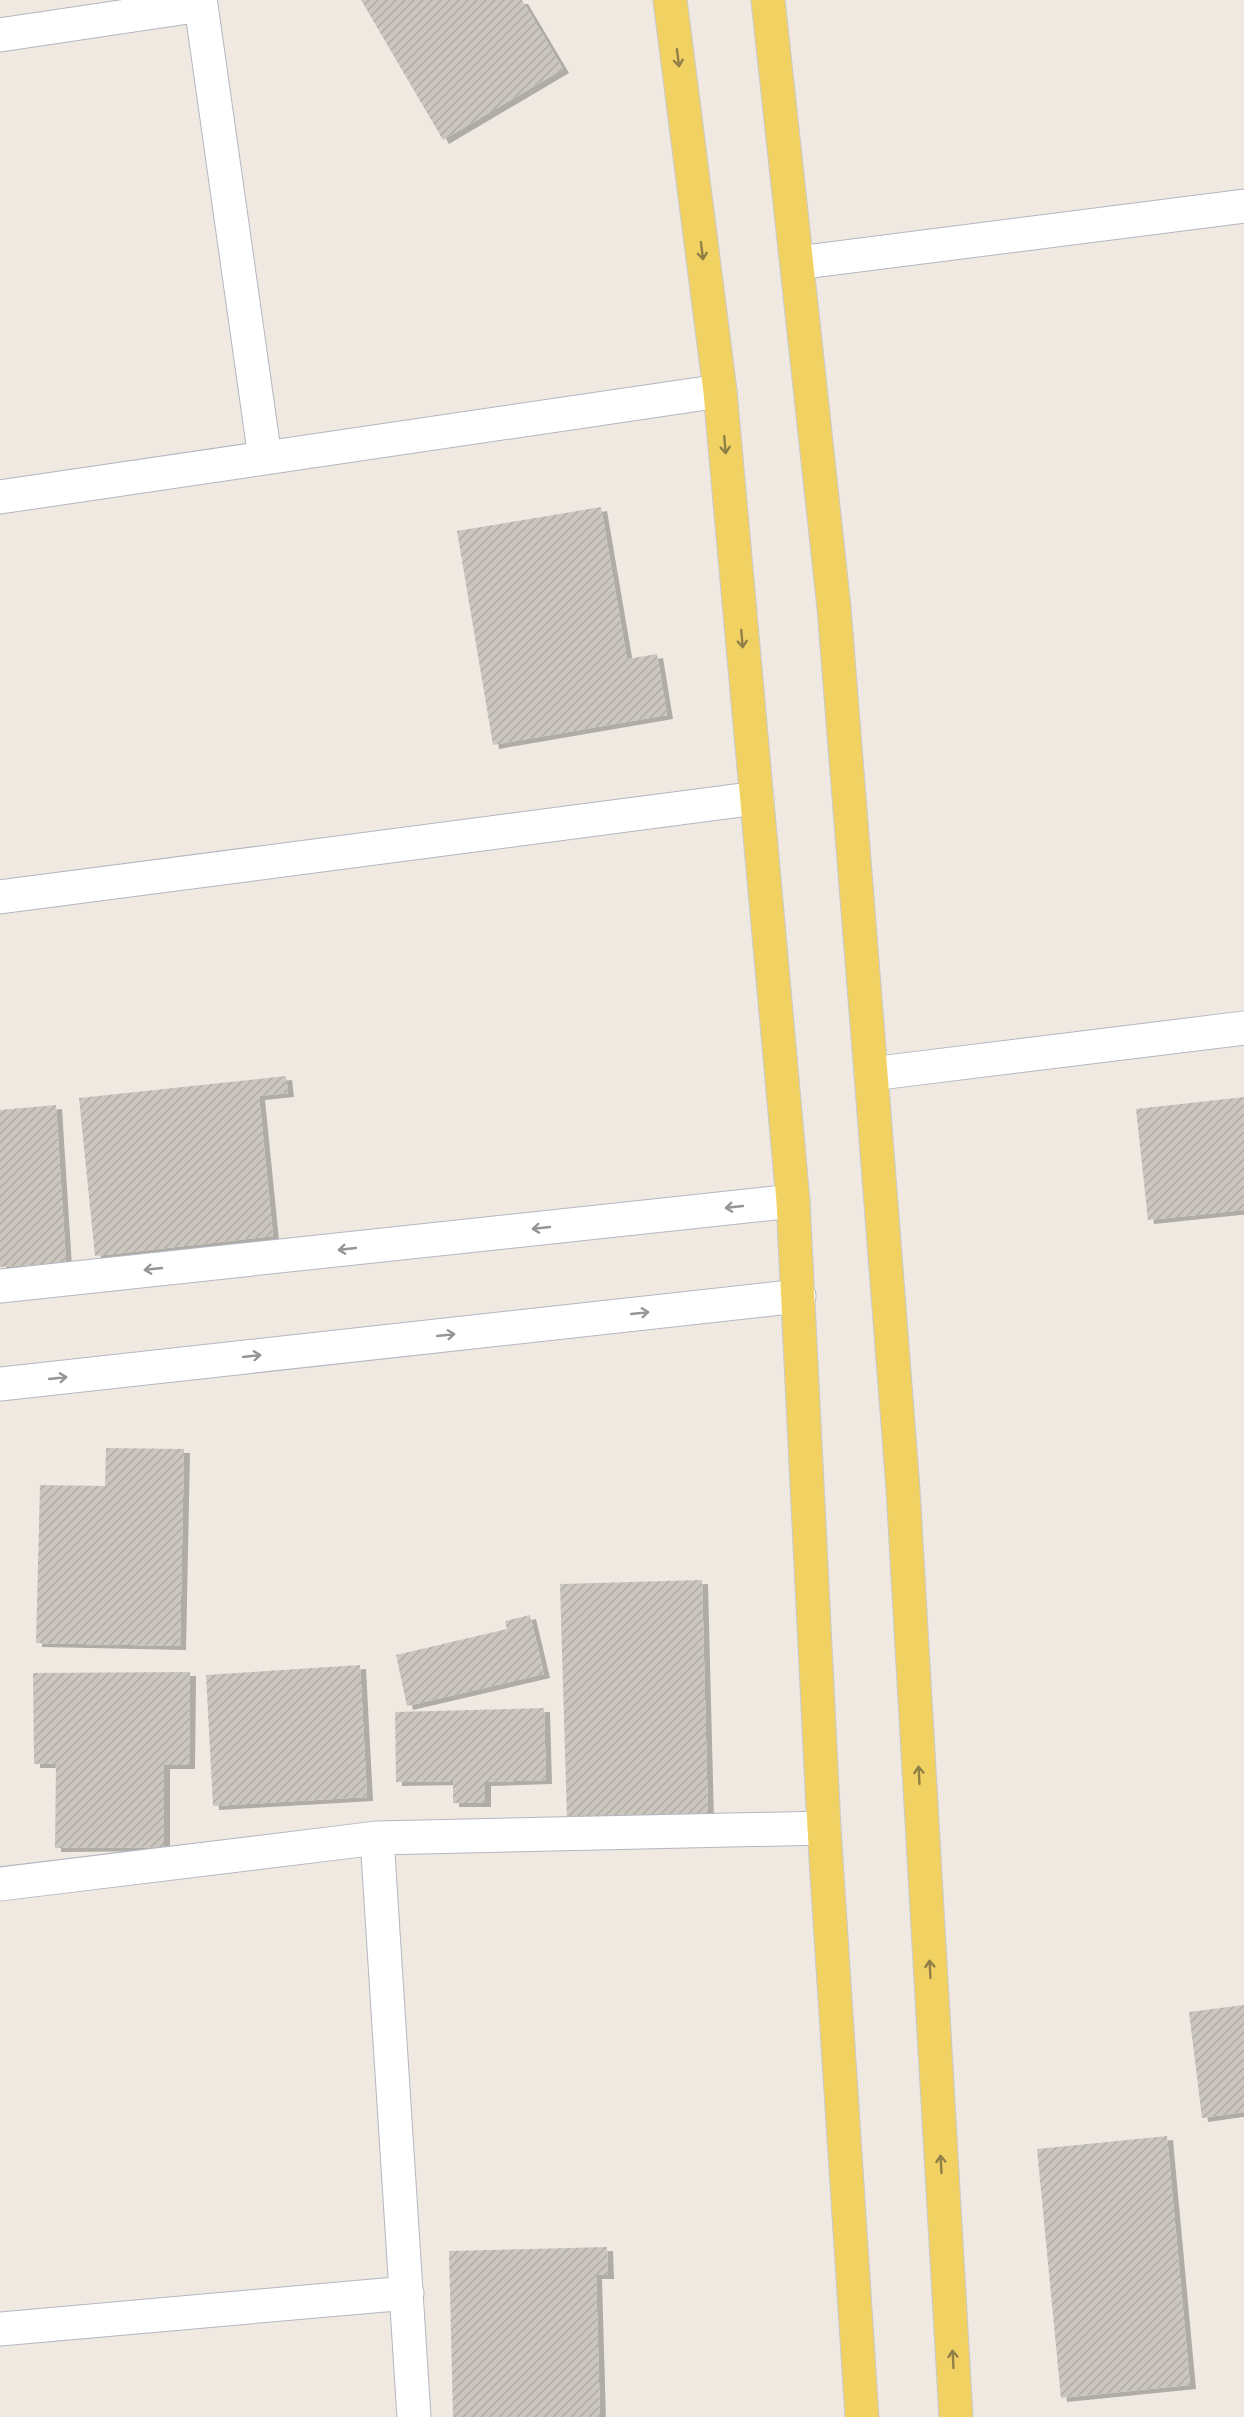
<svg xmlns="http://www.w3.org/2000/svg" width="1244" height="2417" viewBox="0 0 1244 2417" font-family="'Titillium Web',sans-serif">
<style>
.building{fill:url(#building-hatch);filter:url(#shadow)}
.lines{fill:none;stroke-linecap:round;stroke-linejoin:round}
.minor-casing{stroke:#b4b7c1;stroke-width:35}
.major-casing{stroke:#c9c9c9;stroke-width:35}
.minor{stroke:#fff;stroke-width:33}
.major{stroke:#f2d163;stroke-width:33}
.oneway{stroke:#908048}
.oneway2{stroke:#969696}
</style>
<defs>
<pattern id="building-hatch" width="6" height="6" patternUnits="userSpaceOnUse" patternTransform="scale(1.5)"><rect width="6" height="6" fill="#cbc7bf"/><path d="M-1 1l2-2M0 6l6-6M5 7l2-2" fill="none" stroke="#afaba4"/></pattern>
<filter id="shadow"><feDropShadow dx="6" dy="4" stdDeviation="0" flood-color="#0004"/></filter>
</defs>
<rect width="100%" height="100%" fill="#efe9e1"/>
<path class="building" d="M361,0H522L563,69L443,140Z
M601,507L627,659L657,654L667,715L493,745L457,531Z
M286,1076L288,1093L259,1096L273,1236L95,1256L79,1098Z
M1244,1097V1210L1148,1220L1136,1109Z
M56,1105L66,1263L0,1267V1110Z
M106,1448L184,1449L180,1646L36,1643L40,1485L105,1486Z
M702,1580L708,1817L567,1821L560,1584Z
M530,1615L544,1674L407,1706L396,1655L507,1629L505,1621Z
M360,1665L367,1797L213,1806L206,1675Z
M190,1672L189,1765H164V1847L55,1848L56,1764H34L33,1673Z
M544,1708L546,1780L485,1782V1803H453V1781L396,1782L395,1712Z
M1244,2005V2112L1202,2118L1189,2012Z
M1167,2136L1190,2385L1061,2398L1037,2149Z
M607,2247L608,2275H596L600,2417H453L449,2251Z"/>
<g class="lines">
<defs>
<path id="minor" d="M0,35L201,5L265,458
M797,263L1244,206
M0,497L720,391
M0,897L757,798
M871,1074L1244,1028
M0,1286L793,1201
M0,1384L799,1296
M377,1838L414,2417
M0,1884L377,1838L824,1828
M0,2329L407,2293"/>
<path id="major" d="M670,0L720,391L793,1201L824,1828L862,2417
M768,0L834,608L871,1074L903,1489L956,2417"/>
</defs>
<use href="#minor" class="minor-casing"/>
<use href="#major" class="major-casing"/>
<use href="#minor" class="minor"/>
<use href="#major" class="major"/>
</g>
<defs><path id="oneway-shaft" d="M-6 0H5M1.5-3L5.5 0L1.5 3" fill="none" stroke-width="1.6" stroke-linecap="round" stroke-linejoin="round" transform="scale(1.5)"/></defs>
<g class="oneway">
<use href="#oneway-shaft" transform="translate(678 58) rotate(83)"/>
<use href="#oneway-shaft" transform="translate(702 251) rotate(83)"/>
<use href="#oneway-shaft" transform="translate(725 445) rotate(85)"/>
<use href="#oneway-shaft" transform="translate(742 639) rotate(85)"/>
<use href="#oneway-shaft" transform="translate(919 1775) rotate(-93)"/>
<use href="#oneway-shaft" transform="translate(930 1969) rotate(-93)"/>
<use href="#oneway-shaft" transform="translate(941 2164) rotate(-93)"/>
<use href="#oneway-shaft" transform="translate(953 2359) rotate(-93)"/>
</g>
<g class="oneway2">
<use href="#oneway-shaft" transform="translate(734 1207) rotate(174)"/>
<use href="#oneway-shaft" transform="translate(541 1228) rotate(174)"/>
<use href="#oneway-shaft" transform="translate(347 1249) rotate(174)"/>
<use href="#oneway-shaft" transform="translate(153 1269) rotate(174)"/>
<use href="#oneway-shaft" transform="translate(640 1313) rotate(-6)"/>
<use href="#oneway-shaft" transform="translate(446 1335) rotate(-6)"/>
<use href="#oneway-shaft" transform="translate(252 1356) rotate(-6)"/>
<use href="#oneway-shaft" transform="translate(58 1378) rotate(-6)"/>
</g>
</svg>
